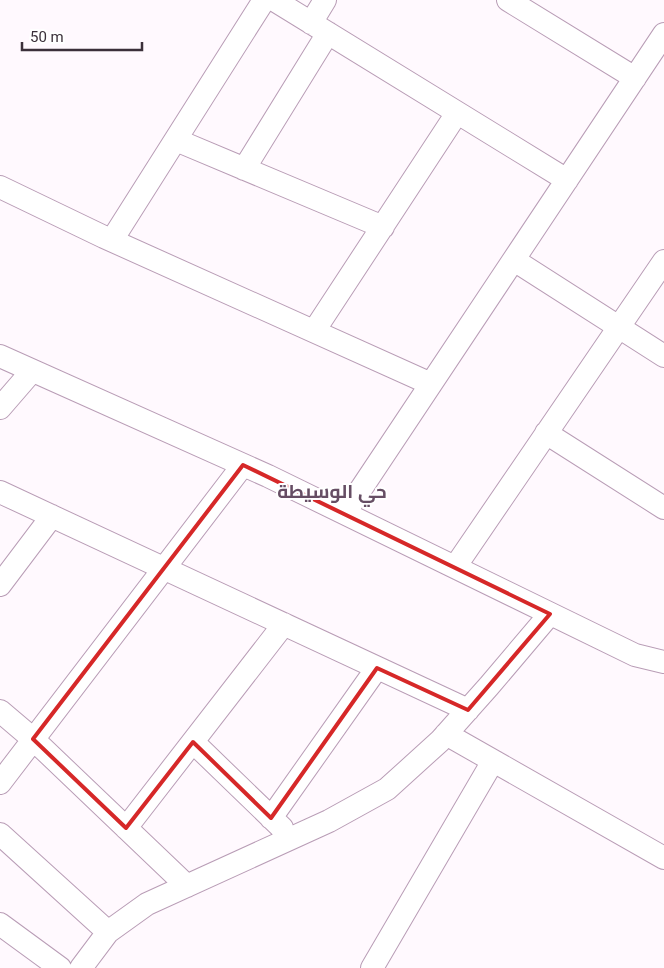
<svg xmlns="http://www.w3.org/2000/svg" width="664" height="968" viewBox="0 0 664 968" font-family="Roboto,Cairo,sans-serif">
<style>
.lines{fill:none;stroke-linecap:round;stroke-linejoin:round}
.minor-casing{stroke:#b99db6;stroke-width:24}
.minor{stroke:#fff;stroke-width:22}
.marked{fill:none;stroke:#d62828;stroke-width:4;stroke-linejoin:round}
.labels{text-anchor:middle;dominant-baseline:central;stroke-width:4;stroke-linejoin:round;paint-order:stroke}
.neighbourhood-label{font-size:19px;font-weight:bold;fill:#664e64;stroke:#fff}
</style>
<rect width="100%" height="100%" fill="#fff9fe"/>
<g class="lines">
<defs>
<path id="minor" d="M274,0L567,180
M508,0L635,78
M311,23L325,0
M176,140L383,227
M244,169L328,33
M0,187L104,237L431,384
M112,240L264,0
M514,260L664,356
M314,331L457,113
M0,356L268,476L635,655L664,662
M0,408L32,371
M546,433L664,508
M0,492L468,710
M345,513L664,34
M455,567L664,261
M0,585L52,516
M0,711L33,739L187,886
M446,734L664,858
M193,742L282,828
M0,783L243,465
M271,818L377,668
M126,828L284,624
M0,834L108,932
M0,924L60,968
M81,968L108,932L147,904L329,821L387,789L440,741L489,686L550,614
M372,968L493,761"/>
</defs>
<use href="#minor" class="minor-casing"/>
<use href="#minor" class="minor"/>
</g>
<path class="marked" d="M243,465L550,614L468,710L377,668L271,818L193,742L126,828L33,739Z"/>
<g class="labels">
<g class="neighbourhood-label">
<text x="332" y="491">حي الوسيطة</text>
</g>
</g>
<path d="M22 42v8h120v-8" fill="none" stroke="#3b303a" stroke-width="2.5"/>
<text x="30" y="42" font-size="15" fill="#3b303a" stroke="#ffffff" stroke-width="4" paint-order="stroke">50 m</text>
</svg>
